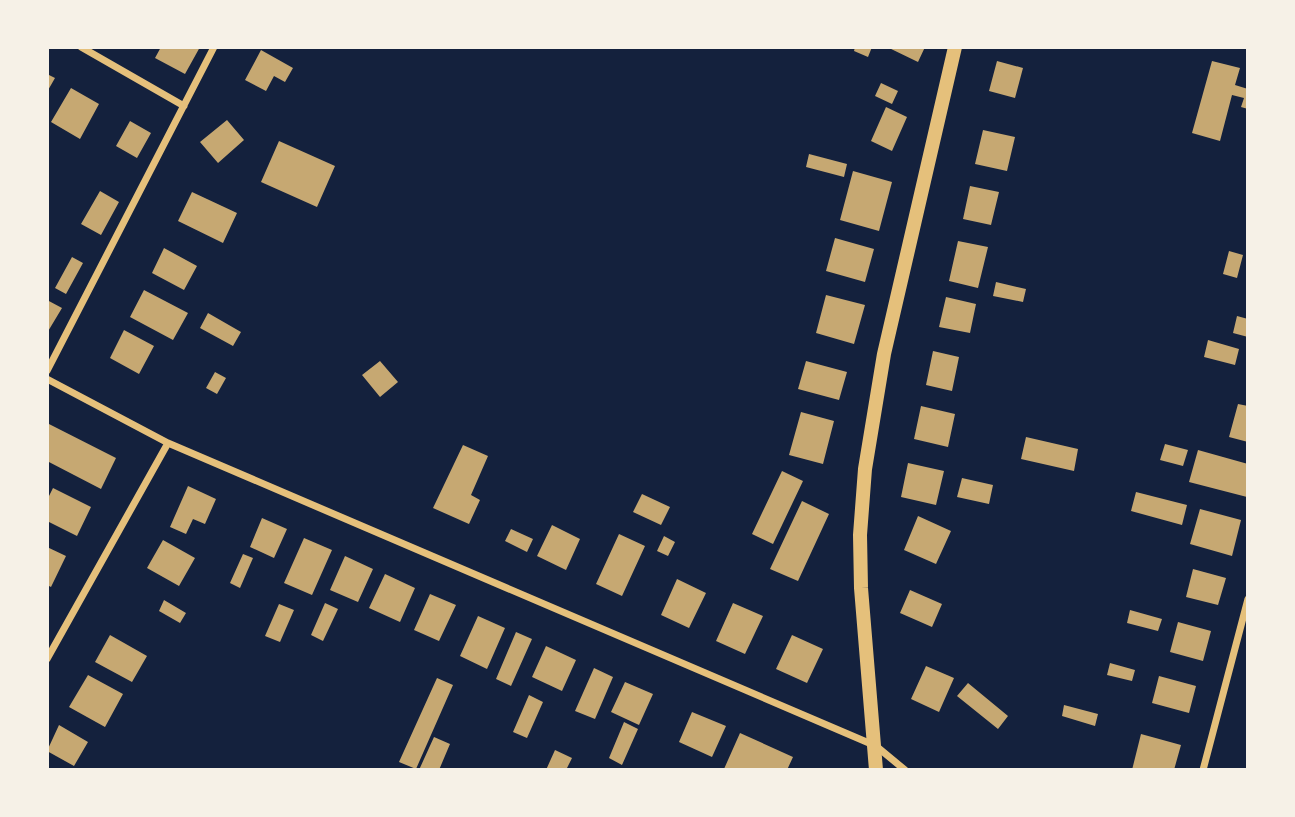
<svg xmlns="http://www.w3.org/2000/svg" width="1295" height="817" viewBox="0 0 1295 817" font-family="Poppins,sans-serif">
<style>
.building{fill:#c6a872}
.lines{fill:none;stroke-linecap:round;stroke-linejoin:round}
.minor{stroke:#e5c07b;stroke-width:7}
.secondary{stroke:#e5c07b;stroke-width:14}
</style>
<rect width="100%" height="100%" fill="#14213d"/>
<path class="building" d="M161,47H200L185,74L155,58Z
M855,47H872L868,57L854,51Z
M887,47H925L918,62Z
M261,50L293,68L285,82L274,76L266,91L245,80Z
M997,61L1023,68L1015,98L989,91Z
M1212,61L1240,68L1235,85L1248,89V109L1241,107L1244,98L1232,95L1220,141L1192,133Z
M47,74L55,78L47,92Z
M881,83L898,91L892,104L875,96Z
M71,88L99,104L80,139L51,122Z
M886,107L907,117L892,151L871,141Z
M227,120L244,140L218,163L200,142Z
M130,121L151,133L137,158L116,146Z
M983,130L1015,137L1007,171L975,164Z
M279,141L335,166L317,207L261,182Z
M809,154L847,164L844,177L806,167Z
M853,171L892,182L879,231L840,220Z
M970,186L999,192L991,225L963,219Z
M100,191L119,202L101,235L81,224Z
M192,192L237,213L223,243L178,221Z
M835,238L874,249L865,282L826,271Z
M958,241L988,247L978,288L949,281Z
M164,248L197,266L184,290L152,273Z
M1229,251L1243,255L1237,278L1223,274Z
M72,257L83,263L66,294L55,288Z
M996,282L1026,289L1023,302L993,296Z
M144,290L188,313L173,340L130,317Z
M826,295L865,305L854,344L816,333Z
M946,297L976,304L970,333L939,327Z
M47,300L62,308L47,333Z
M208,313L241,332L233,346L200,328Z
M1237,316L1248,319V337L1233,333Z
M124,330L154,346L139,374L110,358Z
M1208,340L1239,349L1235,365L1204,357Z
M933,351L959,357L952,391L926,385Z
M380,361L398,382L380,397L362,375Z
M806,361L847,372L839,400L798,389Z
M215,372L226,378L217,394L206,388Z
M1238,404L1248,406V442L1229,437Z
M921,406L955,414L948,447L914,439Z
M801,412L834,421L823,464L789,455Z
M47,423L116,458L101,489L47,461Z
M1026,437L1078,449L1074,471L1021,459Z
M1165,444L1188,450L1183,466L1160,460Z
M463,445L488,456L471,495L480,500L469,524L433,508Z
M1198,450L1248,464L1247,497L1189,482Z
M908,463L944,471L936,505L901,497Z
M782,471L803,481L773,544L752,534Z
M962,478L993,485L989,504L957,497Z
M188,486L216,499L205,524L193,519L186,534L170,527Z
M53,488L91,507L77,536L47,521V500Z
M1136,492L1187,505L1182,525L1131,511Z
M642,494L670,507L661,525L633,512Z
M802,501L829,514L798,581L770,569Z
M1200,509L1241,520L1232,556L1190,544Z
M918,516L951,531L936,564L904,550Z
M262,518L287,529L274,558L250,547Z
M552,525L580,539L566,570L537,556Z
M511,529L533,539L527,552L505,541Z
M619,534L645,546L622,596L596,584Z
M664,536L675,542L668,556L657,551Z
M304,538L332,550L312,595L284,583Z
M163,540L195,558L179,586L147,568Z
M47,547L66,556L51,587L47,585Z
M243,554L253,558L240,588L230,583Z
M345,556L373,569L358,602L330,590Z
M1193,569L1226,578L1218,605L1186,597Z
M385,574L415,588L400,622L369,608Z
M677,579L706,593L689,628L661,615Z
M910,590L942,604L932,627L900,613Z
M430,594L456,605L439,641L414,630Z
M164,600L186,613L180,623L159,611Z
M325,603L338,609L323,641L311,635Z
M733,603L763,616L745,654L716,641Z
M279,604L294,610L280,642L265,636Z
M1130,610L1162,619L1158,631L1127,623Z
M478,616L505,628L487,669L460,656Z
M1178,622L1211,631L1203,661L1170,652Z
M516,632L532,639L511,686L496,679Z
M110,635L147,656L132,682L95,662Z
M792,635L823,649L807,683L776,669Z
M546,646L576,660L562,691L532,677Z
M1110,663L1135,670L1132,681L1107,675Z
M926,666L954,678L939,712L911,699Z
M594,668L613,677L595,719L575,711Z
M88,675L123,694L105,727L69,707Z
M1159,676L1196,686L1189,713L1152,703Z
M437,678L453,685L416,769L399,762Z
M625,682L653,694L639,725L611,712Z
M968,683L1008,716L998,729L957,696Z
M529,695L543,702L527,738L513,732Z
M1064,705L1098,714L1095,726L1062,716Z
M692,712L726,726L712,757L679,742Z
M624,722L638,729L622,765L609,758Z
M59,725L88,742L74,766L47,751Z
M740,733L793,757L787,770L724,769Z
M1141,734L1181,745L1174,770H1132Z
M434,737L450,744L439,770H419Z
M555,750L572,758L566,770H546Z"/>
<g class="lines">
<path class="minor" d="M81,47L184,106
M47,371L214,47
M47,379L168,443L876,746L905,770
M47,659L168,443
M1203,770L1248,599"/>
<path class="secondary" d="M876,770L861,588L860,535L865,469L884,354L955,47"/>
</g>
<rect width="1295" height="817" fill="none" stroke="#f6f1e7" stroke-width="98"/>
</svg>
